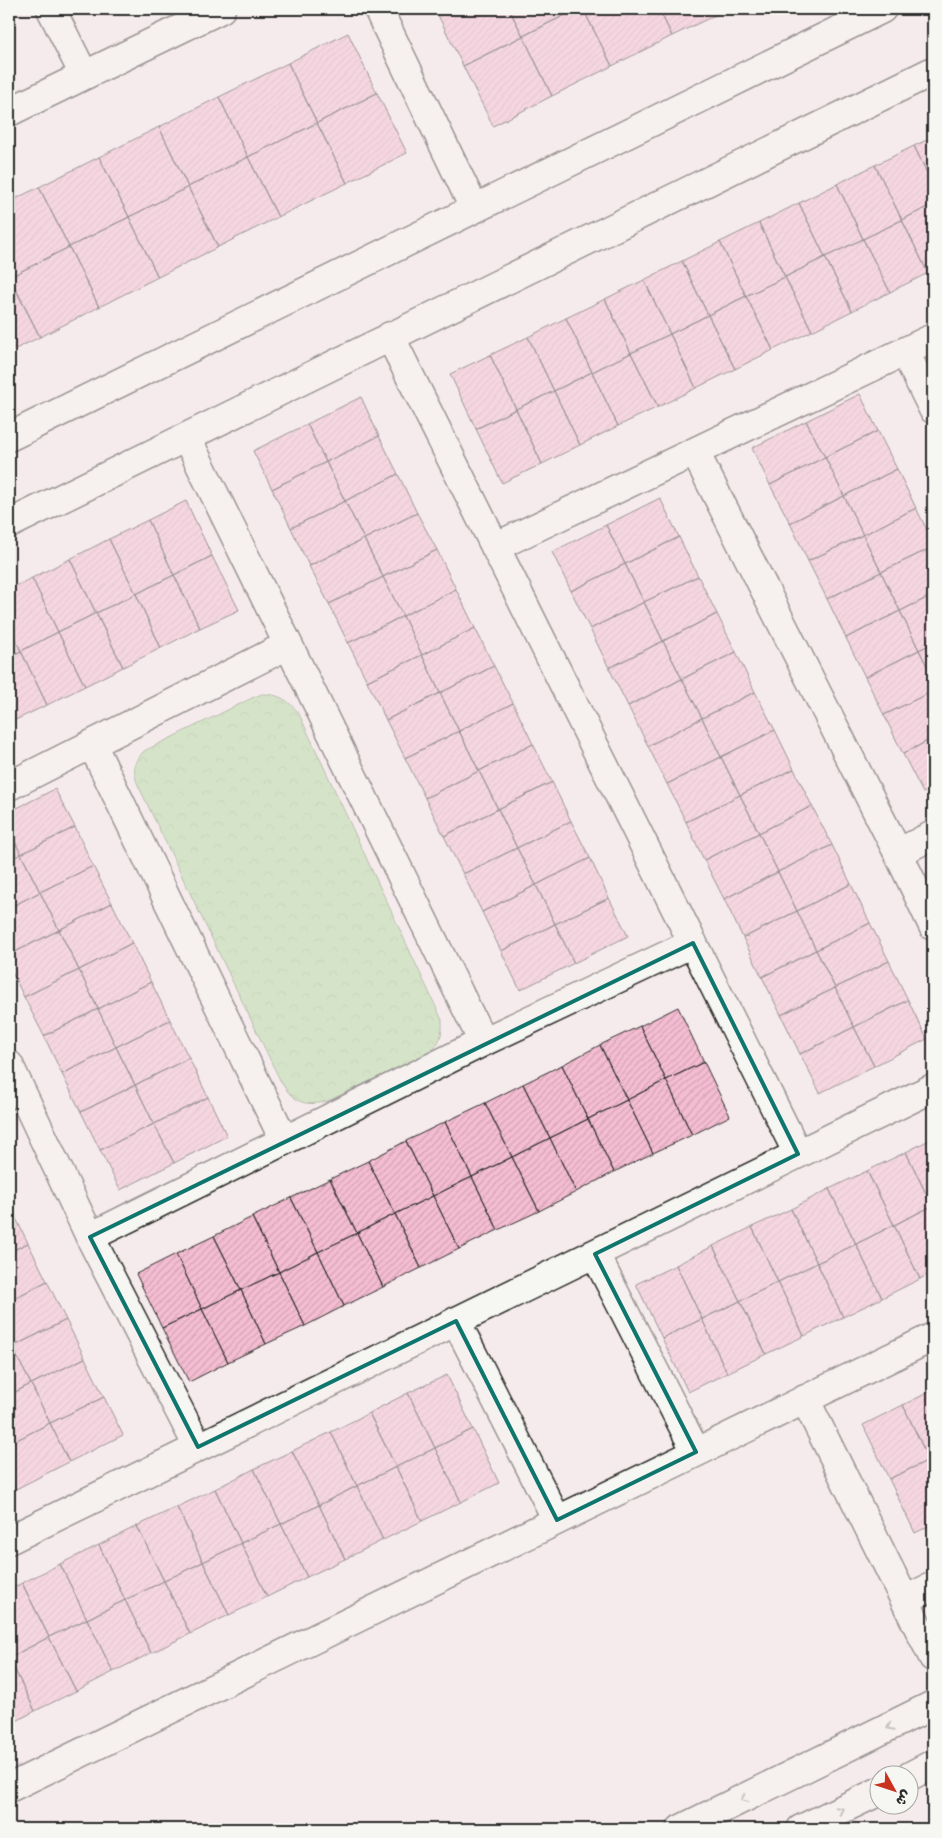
<svg xmlns="http://www.w3.org/2000/svg" width="942" height="1838" viewBox="0 0 942 1838" font-family="'Gochi Hand','Playpen Sans Arabic',sans-serif">
<style>
.forest{fill:url(#forest-crowns);stroke:#6c8463}
.building{fill:url(#building-hatch);stroke:#2b2b2b}
.lines{fill:none;stroke-linecap:round;stroke-linejoin:round}
.minor-casing{stroke:#2b2b2b;stroke-width:31}
.tertiary-casing{stroke:#2b2b2b;stroke-width:31}
.minor{stroke:#f6f6f2;stroke-width:28}
.tertiary{stroke:#f6f6f2;stroke-width:28}
.oneway{stroke:#90908e}
.marked{fill:none;stroke:#0f766e;stroke-width:4;stroke-linejoin:round}
</style>
<defs>
<pattern id="forest-crowns" width="20" height="18" patternUnits="userSpaceOnUse" patternTransform="scale(1.25)"><rect width="20" height="18" fill="#addc9b"/><path d="M2 6a3 3 0 1 1 6 0M12 15a3 3 0 1 1 6 0" fill="none" stroke="#95bd86"/></pattern>
<pattern id="building-hatch" width="6" height="6" patternUnits="userSpaceOnUse" patternTransform="scale(1.25)"><rect width="6" height="6" fill="#f5bdd2"/><path d="M-1 1l2-2M0 6l6-6M5 7l2-2" fill="none" stroke="#d2a3b4"/></pattern>
</defs>
<rect width="100%" height="100%" fill="#f6ebec"/>
<filter id="ink" filterUnits="userSpaceOnUse"><feTurbulence type="fractalNoise" baseFrequency=".02" numOctaves="2"/><feDisplacementMap in="SourceGraphic" scale="10" xChannelSelector="R" yChannelSelector="G"/><feConvolveMatrix kernelMatrix="1 2 1 2 8 2 1 2 1" color-interpolation-filters="sRGB"/></filter>
<g filter="url(#ink)">
<path class="forest" d="M262,694C279,694 289,700 299,714L442,1020C443,1034 440,1042 431,1052L330,1100C306,1108 293,1103 280,1080L138,785C132,771 134,762 144,751L252,698Z"/>
<path class="building" d="M435,9H509L523,36L463,66Z
M509,9H577L523,36Z
M577,9H583L612,66L552,96L523,36Z
M583,9H659L672,36L612,66Z
M659,9H728L672,36Z
M348,33L377,93L317,123L288,63Z
M523,36L552,96L493,126L463,66Z
M288,63L317,123L248,157L219,97Z
M377,93L407,153L347,183L317,123Z
M219,97L248,157L188,187L159,127Z
M317,123L347,183L278,217L248,157Z
M159,127L188,187L129,217L99,157Z
M933,137V185L914,146Z
M914,146L933,185V204L902,220L875,165Z
M99,157L129,217L69,247L39,187Z
M248,157L278,217L218,247L188,187Z
M875,165L902,220L863,239L837,184Z
M837,184L863,239L825,257L799,203Z
M39,187L69,247L10,277L9,202Z
M188,187L218,247L158,277L129,217Z
M799,203L825,257L785,277L759,223Z
M933,204V270L928,273L902,220Z
M129,217L158,277L99,307L69,247Z
M902,220L928,273L890,292L863,239Z
M759,223L785,277L746,296L720,242Z
M863,239L890,292L852,311L825,257Z
M720,242L746,296L708,315L682,261Z
M69,247L99,307L40,337L10,277Z
M825,257L852,311L812,331L785,277Z
M682,261L708,315L670,334L644,280Z
M9,277L40,337L9,352Z
M785,277L812,331L773,350L746,296Z
M644,280L670,334L631,353L605,299Z
M746,296L773,350L735,369L708,315Z
M605,299L631,353L592,372L566,318Z
M708,315L735,369L696,388L670,334Z
M566,318L592,372L554,391L528,337Z
M670,334L696,388L658,407L631,353Z
M528,337L554,391L516,409L490,355Z
M631,353L658,407L618,426L592,372Z
M490,355L516,409L476,429L450,374Z
M592,372L618,426L580,445L554,391Z
M554,391L580,445L542,464L516,409Z
M860,394L878,431L825,457L806,421Z
M361,397L379,436L326,462L307,424Z
M516,409L542,464L502,483L476,429Z
M806,421L825,457L770,485L752,448Z
M307,424L326,462L272,489L253,451Z
M878,431L897,469L844,496L825,457Z
M379,436L398,474L345,501L326,462Z
M825,457L844,496L790,523L770,485Z
M326,462L345,501L291,528L272,489Z
M897,469L916,508L863,535L844,496Z
M398,474L417,513L364,539L345,501Z
M844,496L863,535L808,561L790,523Z
M660,498L679,537L625,564L606,525Z
M186,501L212,556L174,575L148,520Z
M345,501L364,539L309,566L291,528Z
M916,508L933,542V547L881,572L863,535Z
M417,513L437,550L383,577L364,539Z
M148,520L174,575L136,594L109,539Z
M606,525L625,564L571,591L552,552Z
M863,535L881,572L827,599L808,561Z
M679,537L698,576L644,602L625,564Z
M109,539L136,594L96,613L70,559Z
M364,539L383,577L329,604L309,566Z
M933,547V595L900,611L881,572Z
M437,550L456,589L403,616L383,577Z
M212,556L239,610L200,628L174,575Z
M70,559L96,613L58,632L32,578Z
M625,564L644,602L590,629L571,591Z
M881,572L900,611L846,638L827,599Z
M174,575L200,628L161,648L136,594Z
M698,576L717,614L663,641L644,602Z
M383,577L403,616L348,643L329,604Z
M32,578L58,632L21,651L9,627V589Z
M456,589L475,628L422,655L403,616Z
M136,594L161,648L123,667L96,613Z
M933,595V643L919,650L900,611Z
M644,602L663,641L609,668L590,629Z
M900,611L919,650L865,677L846,638Z
M96,613L123,667L85,686L58,632Z
M717,614L736,652L682,679L663,641Z
M403,616L422,655L367,681L348,643Z
M9,627L21,651L9,657Z
M475,628L494,666L440,693L422,655Z
M58,632L85,686L47,705L21,651Z
M663,641L682,679L628,706L609,668Z
M933,643V678L919,650Z
M919,650L933,678V691L884,715L865,677Z
M21,651L47,705L9,723V657Z
M736,652L755,692L702,718L682,679Z
M422,655L440,693L386,720L367,681Z
M494,666L513,703L459,731L440,693Z
M682,679L702,718L648,746L628,706Z
M933,691V738L903,754L884,715Z
M755,692L775,730L721,757L702,718Z
M440,693L459,731L405,758L386,720Z
M513,703L533,744L479,771L459,731Z
M702,718L721,757L667,784L648,746Z
M775,730L794,769L740,795L721,757Z
M459,731L479,771L425,798L405,758Z
M933,738V788L923,793L903,754Z
M533,744L552,782L498,809L479,771Z
M721,757L740,795L686,822L667,784Z
M794,769L812,806L759,833L740,795Z
M479,771L498,809L444,836L425,798Z
M552,782L571,821L517,848L498,809Z
M55,789L75,827L21,854L9,830V812Z
M740,795L759,833L704,860L686,822Z
M812,806L832,845L778,872L759,833Z
M498,809L517,848L463,874L444,836Z
M571,821L590,858L536,885L517,848Z
M75,827L93,866L40,892L21,854Z
M9,830L21,854L9,860Z
M759,833L778,872L724,899L704,860Z
M832,845L851,884L797,911L778,872Z
M517,848L536,885L482,912L463,874Z
M21,854L40,892L9,908V860Z
M590,858L609,898L555,924L536,885Z
M93,866L112,903L59,930L40,892Z
M778,872L797,911L743,938L724,899Z
M851,884L870,923L816,950L797,911Z
M536,885L555,924L501,951L482,912Z
M40,892L59,930L9,955V908Z
M609,898L628,936L574,963L555,924Z
M112,903L132,943L79,970L59,930Z
M797,911L816,950L762,977L743,938Z
M870,923L889,961L835,988L816,950Z
M555,924L574,963L520,990L501,951Z
M59,930L79,970L24,997L9,966V955Z
M132,943L151,982L98,1009L79,970Z
M816,950L835,988L781,1015L762,977Z
M889,961L908,1000L854,1027L835,988Z
M79,970L98,1009L44,1036L24,997Z
M151,982L170,1020L116,1047L98,1009Z
M835,988L854,1027L800,1054L781,1015Z
M908,1000L927,1039L874,1066L854,1027Z
M678,1007L704,1062L666,1080L640,1026Z
M98,1009L116,1047L62,1074L44,1036Z
M170,1020L189,1058L135,1085L116,1047Z
M640,1026L666,1080L627,1100L600,1045Z
M854,1027L874,1066L820,1093L800,1054Z
M600,1045L627,1100L588,1119L562,1065Z
M116,1047L135,1085L81,1112L62,1074Z
M189,1058L208,1097L154,1124L135,1085Z
M704,1062L730,1116L692,1135L666,1080Z
M562,1065L588,1119L550,1138L523,1084Z
M666,1080L692,1135L653,1153L627,1100Z
M523,1084L550,1138L512,1157L485,1103Z
M135,1085L154,1124L100,1150L81,1112Z
M208,1097L227,1136L174,1163L154,1124Z
M627,1100L653,1153L614,1172L588,1119Z
M485,1103L512,1157L472,1177L445,1122Z
M588,1119L614,1172L576,1192L550,1138Z
M445,1122L472,1177L433,1196L406,1141Z
M154,1124L174,1163L120,1190L100,1150Z
M550,1138L576,1192L539,1211L512,1157Z
M933,1138V1205L932,1206L906,1152Z
M406,1141L433,1196L395,1214L368,1161Z
M906,1152L932,1206L894,1225L867,1171Z
M512,1157L539,1211L498,1230L472,1177Z
M368,1161L395,1214L357,1233L330,1179Z
M867,1171L894,1225L856,1244L829,1189Z
M472,1177L498,1230L459,1249L433,1196Z
M330,1179L357,1233L318,1252L291,1198Z
M829,1189L856,1244L817,1263L791,1209Z
M433,1196L459,1249L421,1268L395,1214Z
M291,1198L318,1252L279,1272L252,1217Z
M9,1204L28,1243L9,1252Z
M932,1206L933,1272L920,1279L894,1225Z
M791,1209L817,1263L778,1282L752,1227Z
M395,1214L421,1268L383,1287L357,1233Z
M252,1217L279,1272L241,1290L214,1236Z
M894,1225L920,1279L882,1298L856,1244Z
M752,1227L778,1282L740,1301L713,1246Z
M357,1233L383,1287L344,1306L318,1252Z
M214,1236L241,1290L202,1309L176,1254Z
M28,1243L47,1281L9,1301V1252Z
M856,1244L882,1298L843,1317L817,1263Z
M713,1246L740,1301L702,1319L676,1265Z
M318,1252L344,1306L305,1326L279,1272Z
M176,1254L202,1309L162,1328L136,1274Z
M817,1263L843,1317L804,1336L778,1282Z
M676,1265L702,1319L662,1338L636,1284Z
M279,1272L305,1326L266,1344L241,1290Z
M47,1281L66,1320L12,1347L9,1340V1301Z
M778,1282L804,1336L766,1354L740,1301Z
M241,1290L266,1344L228,1362L202,1309Z
M740,1301L766,1354L727,1373L702,1319Z
M202,1309L228,1362L189,1382L162,1328Z
M702,1319L727,1373L688,1392L662,1338Z
M66,1320L85,1358L31,1384L12,1347Z
M12,1347L31,1384L9,1395V1349Z
M85,1358L104,1397L50,1423L31,1384Z
M447,1375L473,1429L435,1448L408,1393Z
M31,1384L50,1423L9,1444V1395Z
M933,1390V1458L929,1460L903,1405Z
M408,1393L435,1448L396,1467L369,1413Z
M104,1397L123,1435L69,1462L50,1423Z
M903,1405L929,1460L889,1479L863,1425Z
M369,1413L396,1467L357,1486L331,1432Z
M50,1423L69,1462L16,1489L9,1475V1444Z
M473,1429L499,1483L461,1502L435,1448Z
M331,1432L357,1486L319,1505L292,1451Z
M435,1448L461,1502L422,1521L396,1467Z
M292,1451L319,1505L281,1524L254,1469Z
M929,1460L933,1468V1524L915,1533L889,1479Z
M396,1467L422,1521L383,1540L357,1486Z
M254,1469L281,1524L241,1543L215,1489Z
M357,1486L383,1540L345,1559L319,1505Z
M215,1489L241,1543L203,1562L177,1507Z
M319,1505L345,1559L307,1577L281,1524Z
M177,1507L203,1562L164,1581L137,1526Z
M281,1524L307,1577L267,1597L241,1543Z
M137,1526L164,1581L125,1600L99,1545Z
M241,1543L267,1597L229,1615L203,1562Z
M99,1545L125,1600L87,1619L60,1564Z
M203,1562L229,1615L190,1634L164,1581Z
M60,1564L87,1619L49,1637L22,1583Z
M164,1581L190,1634L151,1653L125,1600Z
M22,1583L49,1637L9,1658V1590Z
M125,1600L151,1653L113,1672L87,1619Z
M87,1619L113,1672L76,1691L49,1637Z
M49,1637L76,1691L35,1711L9,1658Z
M9,1658L35,1711L9,1725Z"/>
<g class="lines">
<defs>
<path id="minor" d="M51,9L84,75
M378,9L474,208
M9,112L221,9
M390,336L798,1154
M905,352L933,409
M9,437L882,9
M187,438L483,1042
M695,452L898,853L933,926
M9,524L933,71
M495,547L933,338
M92,744L284,1140
M9,786L288,645
M898,853L933,835
M9,1065L90,1237L198,1447
M90,1237L483,1042L693,943
M595,1254L696,1452
M456,1321L557,1520
M805,1399L933,1657
M9,1540L933,1088
M905,1600L933,1586
M9,1788L933,1337"/>
<path id="tertiary" d="M910,1776L933,1764
M681,1829L933,1705
M801,1829L880,1791"/>
</defs>
<use href="#minor" class="minor-casing"/>
<use href="#tertiary" class="tertiary-casing"/>
<use href="#minor" class="minor"/>
<use href="#tertiary" class="tertiary"/>
</g>
<defs><path id="oneway-chevron" d="M-2-3.5L2.5 0L-2 3.5" fill="none" stroke-width="1.6" stroke-linecap="round" stroke-linejoin="round" transform="scale(1.25)"/></defs>
<g class="oneway">
<use href="#oneway-chevron" transform="translate(890 1727) rotate(154)"/>
<use href="#oneway-chevron" transform="translate(744 1799) rotate(154)"/>
<use href="#oneway-chevron" transform="translate(840 1810) rotate(-26)"/>
</g>
</g>
<path d="M0 0H942V1838H0ZM693,943L798,1154L595,1254L696,1452L557,1520L456,1321L198,1447L90,1237Z" fill="#f6ebec" fill-opacity=".55" fill-rule="evenodd"/>
<path class="marked" d="M693,943L798,1154L595,1254L696,1452L557,1520L456,1321L198,1447L90,1237Z"/>
<rect width="942" height="1838" fill="none" stroke="#f6f6f2" stroke-width="30"/>
<rect x="15" y="15" width="912" height="1808" fill="none" stroke="#2b2b2b" stroke-width="2" filter="url(#ink)"/>
<g transform="translate(894 1790) rotate(130)"><circle r="24" fill="#f6f6f2" stroke="#a5a5a2"/>
<path d="M0-4L9 19L0 12L-9 19Z" fill="#c8321e"/>
<text y="-8" font-size="14" font-weight="bold" text-anchor="middle" fill="#2b2b2b">ش</text>
</g>
</svg>
